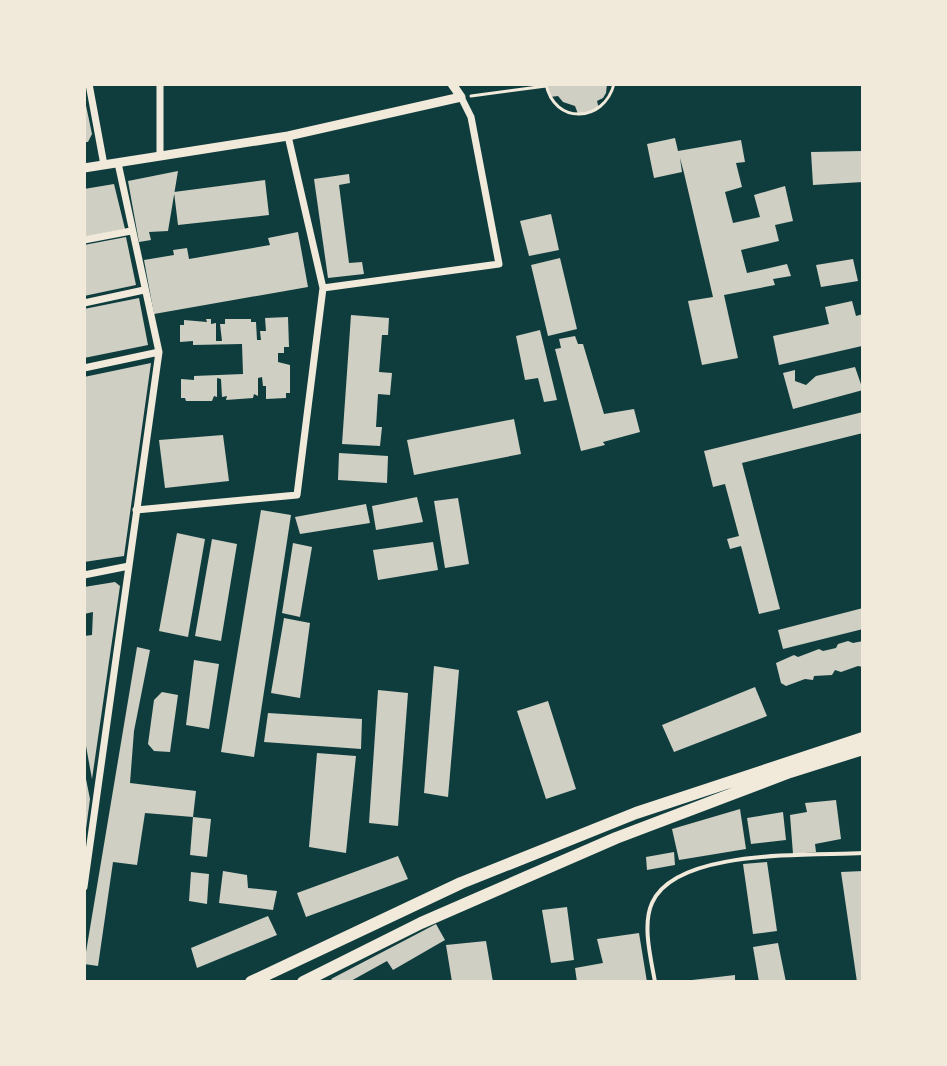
<svg xmlns="http://www.w3.org/2000/svg" width="947" height="1066" viewBox="0 0 947 1066" font-family="Lora,serif">
<style>
.building{fill:#cfcfc3}
.lines{fill:none;stroke-linecap:round;stroke-linejoin:round}
.path{stroke:#f1e9da;stroke-width:3}
.service{stroke:#f1e9da;stroke-width:4}
.minor{stroke:#f1e9da;stroke-width:7}
.tertiary{stroke:#f1e9da;stroke-width:9}
.primary{stroke:#f1e9da;stroke-width:12}
</style>
<rect width="100%" height="100%" fill="#0f3d3e"/>
<path class="building" d="M546,84H607L606,93L603,98L597,101L599,109L578,114L575,106L563,102L558,96L550,97Z
M84,96L92,134L88,142H84Z
M675,138L678,151L741,140L745,162L736,163L742,187L725,192L733,223L760,217L754,195L785,186L793,221L775,225L779,241L741,250L747,273L787,264L791,276L773,279L775,285L724,295L738,358L702,365L688,301L713,297L684,173L680,158L682,172L654,178L647,144Z
M863,151V182L813,185L811,152Z
M178,171L168,231L149,232L151,240L139,242L128,181Z
M349,174L350,183L339,185L349,263L362,262L364,274L328,278L314,179Z
M265,180L269,215L178,225L174,192Z
M114,184L125,229L84,237V189Z
M551,214L559,250L529,256L520,221Z
M298,232L308,287L154,314L144,260L174,255L173,250L187,248L189,259L270,245L268,238Z
M126,237L136,285L84,296V245Z
M560,258L577,329L548,336L531,265Z
M853,259L858,281L821,287L816,265Z
M139,298L148,345L84,358V309Z
M852,301L856,316L863,314L862,346L779,365L773,336L829,324L825,307Z
M351,315L389,318L388,335H382L379,372L392,373L390,395L378,394L376,427H382L380,446L342,444Z
M288,317L289,347H284V353H278V362L290,365V393H286V398L266,399V386H263L262,377L258,378V396L254,394L253,398L226,400L227,396L222,397L221,379L217,378V397L214,396L212,401H186L185,398H181V379L194,380V376L243,374L242,344L193,345V341L180,342V325H184V320L207,322L206,319H211V324L216,323V341H222L220,324H225V319H251V322H256L257,340H261L260,331H266L265,318Z
M540,330L557,400L544,402L538,378L525,380L516,336Z
M575,336L578,344H583L604,414L634,409L640,432L603,442L605,445L581,451L555,349L561,348L559,339Z
M151,363L124,556L84,562V377Z
M855,367L863,390L793,409L783,373L795,370V381L806,385L816,376Z
M863,412V433L742,463L780,609L759,614L741,546L730,549L727,539L739,536L725,484L713,487L704,451Z
M514,419L521,454L414,475L407,440Z
M223,435L229,481L165,488L159,440Z
M339,453L388,456L387,483L338,480Z
M417,497L423,522L376,530L372,506Z
M458,498L469,564L445,568L434,501Z
M366,504L370,523L300,534L295,517Z
M261,510L291,515L254,757L221,752Z
M177,533L205,539L188,637L159,631Z
M212,539L237,544L221,641L195,636Z
M433,542L438,570L378,580L373,550Z
M293,543L312,547L300,617L282,613Z
M115,582L120,586L92,779L84,735V636L92,635L93,612L84,614V587Z
M863,608V629L783,649L778,630Z
M284,618L310,623L300,698L271,693Z
M848,641L853,643L863,641V667L858,666L841,672L835,670L832,675L814,676L813,680L805,679L786,686L781,683L776,663L794,655L798,657L819,649L823,651L836,648L838,644Z
M137,647L150,650L134,731L130,783L196,791L193,817L211,819L207,857L190,855L193,817L145,813L137,865L113,862L98,966L84,964Z
M194,660L219,664L209,729L186,725Z
M434,666L459,670L448,797L424,793Z
M755,687L767,716L674,752L662,725Z
M378,690L408,693L398,826L369,823Z
M162,692L178,695L170,752L154,751L148,744L154,700Z
M548,701L576,789L546,799L517,711Z
M268,713L362,719L361,749L264,742Z
M317,753L356,756L346,853L309,847Z
M85,774L90,799L86,829H84Z
M836,800L841,839L815,844L816,852L793,854L790,815L807,812L805,803Z
M740,809L746,849L679,860L672,829Z
M783,812L786,840L751,844L747,818Z
M674,852L675,865L647,870L646,857Z
M398,856L408,879L306,917L297,893Z
M767,862L777,931L753,934L743,864Z
M223,871L247,875L248,888L277,891L273,910L219,903Z
M863,871V982H857L841,872Z
M191,872L209,874L207,904L189,901Z
M567,907L574,960L551,963L542,910Z
M268,916L277,935L197,968L191,948Z
M436,924L445,940L393,970L387,961L349,982H334L331,979Z
M639,933L647,982H577L575,968L603,963L597,939Z
M486,941L493,982H452L446,945Z
M778,943L786,982H759L753,947Z
M735,975V982H693L692,980Z"/>
<g class="lines">
<path class="path" d="M546,84C554,125 604,123 614,84
M471,96L546,86"/>
<path class="service" d="M655,982C651,959 642,925 652,903C676,848 811,856 863,853"/>
<path class="minor" d="M89,84L104,165
M160,84V156
M288,136L323,288
M84,240L131,231
M84,303L144,290
M84,368L159,352
M136,510L297,495L323,288L499,264L471,117L461,97
M84,575L129,566
M84,887L159,352L118,163"/>
<path class="tertiary" d="M84,168L288,136L461,97L452,84"/>
<path class="primary" d="M251,982L461,883L636,813L863,738
M303,982L421,923L616,838L790,772L863,749"/>
</g>
<rect width="947" height="1066" fill="none" stroke="#f1e9da" stroke-width="172"/>
</svg>
